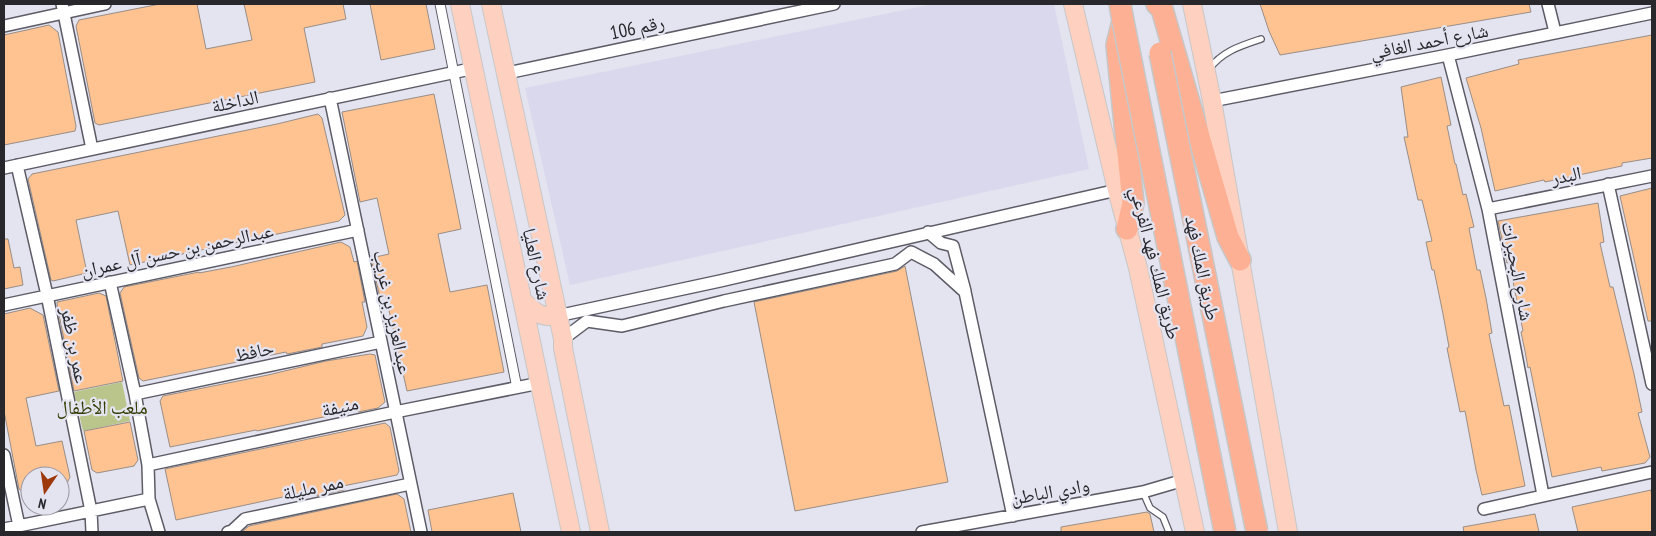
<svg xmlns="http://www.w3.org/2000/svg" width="1656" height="536" viewBox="0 0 1656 536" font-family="'PT Sans Narrow','Noto Naskh Arabic',sans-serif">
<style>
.built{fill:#dad8ec}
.green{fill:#b9c58b}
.building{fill:#ffc291;stroke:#988e87}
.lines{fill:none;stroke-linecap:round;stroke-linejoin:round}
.service-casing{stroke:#5c5b66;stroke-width:8}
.pedestrian-casing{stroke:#5c5b66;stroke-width:11}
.minor-casing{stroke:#5c5b66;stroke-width:14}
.primary-casing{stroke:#c7c7c8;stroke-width:20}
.motorway-casing{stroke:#c7c7c8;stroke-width:24}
.service{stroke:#fff;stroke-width:5.5}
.pedestrian{stroke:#fff;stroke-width:9}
.minor{stroke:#fff;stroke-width:11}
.primary{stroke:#fed0bf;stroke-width:18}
.motorway{stroke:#feb094;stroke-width:21}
.motorway-bridge-casing{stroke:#c7c7c8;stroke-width:24;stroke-linecap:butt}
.motorway-bridge{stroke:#feb094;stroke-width:21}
.labels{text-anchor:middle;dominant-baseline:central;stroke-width:4.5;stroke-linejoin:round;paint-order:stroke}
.street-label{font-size:19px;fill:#28272c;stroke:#e4e3f0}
.park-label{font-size:19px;fill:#323a02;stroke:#e4e3f0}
</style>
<rect width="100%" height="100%" fill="#e4e3f0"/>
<path class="built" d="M933,4H1054L1089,169L570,285L525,88Z"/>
<path class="green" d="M122,382L130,421L83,431L74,392Z"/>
<path class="building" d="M160,4H197L206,49L252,40L244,4H343L346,19L304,28L315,82L99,125L95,123L76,26L79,20Z
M370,4H426L435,49L381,60Z
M1260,4H1529L1531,12L1280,55L1269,31Z
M49,25L58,32L76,126L75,131L4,145V35Z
M1652,35V158L1622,163V166L1545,182L1544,180L1495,191L1481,128L1466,78L1519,64L1518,60Z
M1441,77L1451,125L1447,126L1455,164H1456L1463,195L1466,194L1474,227L1469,228L1477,270H1480L1486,298L1492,333L1489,334L1504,406L1509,405L1525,486L1482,495L1476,470L1465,411L1460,412L1447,348L1449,347L1443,314L1434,270H1432L1426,242L1432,241L1422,200H1418L1404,137H1408L1401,87Z
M434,94L461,229L438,234L450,292L487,285L504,372L407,391L386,297L380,298L371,258L389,254L377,198L360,202L342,112Z
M318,114L322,118L345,215L339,221L130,265L118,211L76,220L87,273L53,281L51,280L28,179L32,174L277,124Z
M1652,188V321H1648L1620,196Z
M1598,203L1604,242L1600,243L1610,287H1613L1634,374L1642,412L1638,413L1650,457L1645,463L1602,471L1601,467L1552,477L1530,367L1528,368L1525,351L1521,332L1523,331L1509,262L1507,263L1498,221Z
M4,239H8L14,268L20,267L23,285L4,289Z
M341,242L350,247L354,262L357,261L365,302H362L367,327L363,336L322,344V347L287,354L286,352L252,359L143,381L139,378L120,293L124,287L199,272V273L231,267Z
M905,266L948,482L795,511L754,302L897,271Z
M99,293L106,296L123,381L74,391L57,304V302Z
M30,308L43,315L59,391L26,398L36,446L62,441L70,477L60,497V476H30V496L19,489L4,411V314Z
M370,354L375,355L385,402L378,408L358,412L357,410L257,431L256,430L170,447L160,401L163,396L268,375L326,361Z
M130,422L138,460L134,466L97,473L92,470L84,431Z
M385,423L390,427L399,471L397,475L343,486L344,490L317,496V492L306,494V492L176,520L165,469Z
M1651,490L1652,498V532H1578L1572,507Z
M513,493L521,532H432L428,510Z
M397,494L404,499L411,532H242L249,526Z
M1147,512L1150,514L1154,532H1061V527Z
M1535,514L1539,532H1464L1463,527Z"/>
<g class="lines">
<defs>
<path id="service" d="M1209,69C1223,51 1240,46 1261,39
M1143,492L1150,508L1163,517L1169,532"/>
<path id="pedestrian" d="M440,4L517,388"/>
<path id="minor" d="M62,4L92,149
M1548,4L1555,32
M4,26L105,4
M1448,55L1488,209L1543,495
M507,73L834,4
M330,98L421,532
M1212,101L1448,55L1652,13
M17,165L47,295L91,511L92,532
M4,168L475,68
M1608,184L1652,384
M1488,209L1652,176
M928,232L941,243L953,246L965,291
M110,282L135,394L148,465L149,499L159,532
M4,305L358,230
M557,316L720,281L1117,190
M563,339L587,321L622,326L724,301L895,264L911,252L934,264L965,292L1013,516
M135,394L381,342
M4,455L19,526
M148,465L395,412L540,383
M1484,509L1652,472
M4,529L149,499
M228,532L232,531L245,519L410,484
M922,532L1143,492L1184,480"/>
<path id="primary" d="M460,4L571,532
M491,4L563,339V348L600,532
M1073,4L1117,190L1138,268L1195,532
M1192,4L1212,101L1288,532
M523,301C536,313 539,317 557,316"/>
<path id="motorway" d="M1120,4L1123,21L1117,45L1133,203L1127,229
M1157,4L1162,9L1228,237L1240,260"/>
</defs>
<use href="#service" class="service-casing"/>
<use href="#pedestrian" class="pedestrian-casing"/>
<use href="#minor" class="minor-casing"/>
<use href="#primary" class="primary-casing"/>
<use href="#motorway" class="motorway-casing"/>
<use href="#service" class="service"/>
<use href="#pedestrian" class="pedestrian"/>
<use href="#minor" class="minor"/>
<use href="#primary" class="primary"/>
<use href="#motorway" class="motorway"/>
<defs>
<path id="motorway-bridge" d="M1123,21L1225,532
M1160,53L1257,532"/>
</defs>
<use href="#motorway-bridge" class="motorway-bridge-casing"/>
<use href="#motorway-bridge" class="motorway-bridge"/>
</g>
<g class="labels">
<g class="street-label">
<text transform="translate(637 27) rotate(-12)">رقم 106</text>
<text transform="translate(1429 41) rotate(-11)">شارع أحمد الغافي</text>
<text transform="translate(235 101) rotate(-12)">الداخلة</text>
<text transform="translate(1566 175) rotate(-11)">البدر</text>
<text transform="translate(177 250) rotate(-12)">عبدالرحمن بن حسن آل عمران</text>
<text transform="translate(1156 263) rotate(76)">طريق الملك فهد الفرعي</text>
<text transform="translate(537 264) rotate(78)">شارع العليا</text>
<text transform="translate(1203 268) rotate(78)">طريق الملك فهد</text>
<text transform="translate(1518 271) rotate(79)">شارع البحيرات</text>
<text transform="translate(393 312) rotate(78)">عبدالعزيز بن غريب</text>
<text transform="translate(75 345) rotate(79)">عمر بن ظفر</text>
<text transform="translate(254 351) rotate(-12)">حافظ</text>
<text transform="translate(340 406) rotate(-12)">منيفة</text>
<text transform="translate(313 487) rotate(-12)">ممر مليلة</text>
<text transform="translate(1050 491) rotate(-10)">وادي الباطن</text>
</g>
<g class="park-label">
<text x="102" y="407">ملعب الأطفال</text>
</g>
</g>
<rect width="1656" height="536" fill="none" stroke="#28272c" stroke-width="10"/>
<g transform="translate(45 491) rotate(193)"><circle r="24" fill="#e4e3f0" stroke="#9998a2"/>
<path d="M0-4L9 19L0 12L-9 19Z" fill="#9d380b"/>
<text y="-8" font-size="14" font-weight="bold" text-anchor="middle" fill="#28272c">N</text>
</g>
</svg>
